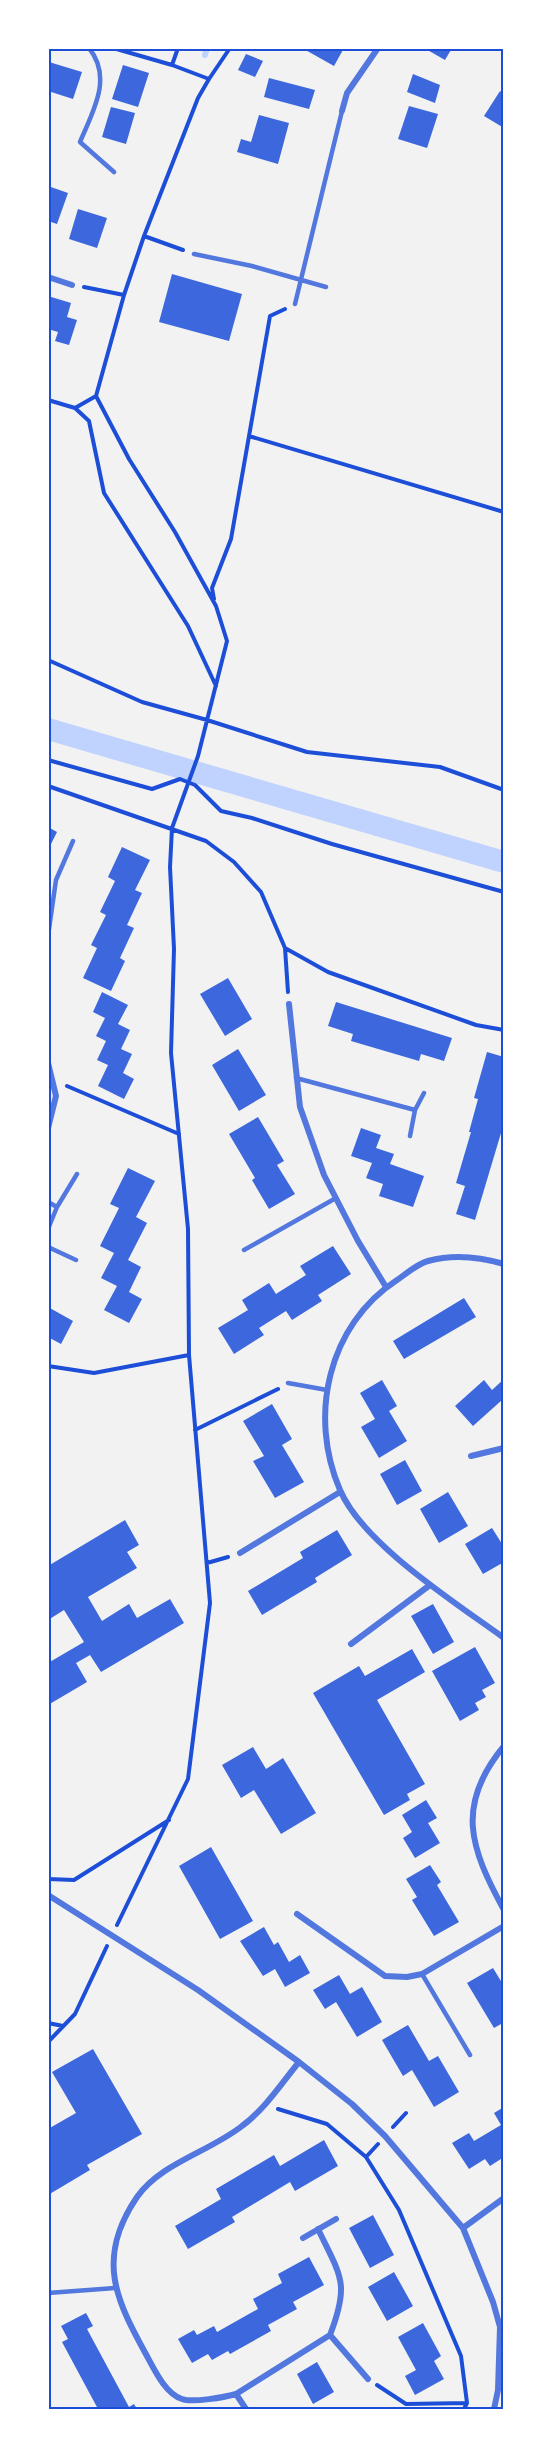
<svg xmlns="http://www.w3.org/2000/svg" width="552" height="2457" viewBox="0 0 552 2457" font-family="Inter,sans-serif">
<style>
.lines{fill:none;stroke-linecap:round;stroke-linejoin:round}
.stream{stroke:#bfd3fe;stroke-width:6}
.canal{stroke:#bfd3fe;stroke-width:22}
.building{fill:#3d67dc}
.path{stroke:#1d4ed8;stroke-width:4}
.service{stroke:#5277de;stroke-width:4.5}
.minor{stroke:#5277de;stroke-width:6}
.neatline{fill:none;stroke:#1d4ed8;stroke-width:2}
</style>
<rect width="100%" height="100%" fill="#f2f2f2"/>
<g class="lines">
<path class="stream" d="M205,55L207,48"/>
<path class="canal" d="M48,729L504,862"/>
</g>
<path class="building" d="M302,48H344L334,66Z
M424,48H452L445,60Z
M246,54L263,61L255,77L238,70Z
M49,62L82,72L73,99L48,91Z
M123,65L149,73L138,107L112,99Z
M413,74L440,85L435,103L407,92Z
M269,78L315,90L309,109L264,97Z
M500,91L504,94V128L484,116Z
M409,106L438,114L427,148L398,139Z
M111,107L135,113L126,144L102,137Z
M259,115L289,123L278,164L237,152L241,139L251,142Z
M48,186L68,193L57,224L48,221Z
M78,209L107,218L97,248L69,239Z
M172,274L242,294L229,341L159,322Z
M48,296L71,303L67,317L77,320L69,345L55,341L58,332L48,329Z
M48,827L57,832L48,850Z
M122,847L150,860L135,890L142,893L127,925L134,928L120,958L125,961L111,991L83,978L97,948L91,945L106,915L100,912L115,881L108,877Z
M228,978L252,1019L225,1036L200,994Z
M102,992L128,1005L118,1024L130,1030L121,1049L132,1054L123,1073L134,1079L124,1099L98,1086L108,1065L97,1060L106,1041L96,1036L105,1018L93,1012Z
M336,1002L452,1038L444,1061L421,1054L419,1061L351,1041L353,1034L328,1026Z
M238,1049L266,1095L239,1111L212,1065Z
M487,1052L504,1057V1123L475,1220L456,1214L465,1186L456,1183L471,1132H469L478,1099L474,1098Z
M258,1117L284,1161L277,1165L295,1194L269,1209L252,1180L255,1178L229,1134Z
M361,1128L381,1135L376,1148L394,1154L390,1164L424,1176L413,1207L379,1196L383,1184L366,1178L372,1163L351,1156Z
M128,1168L155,1181L136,1217L147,1223L128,1260L141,1267L129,1292L142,1299L129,1323L104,1310L117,1286L101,1278L114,1253L100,1246L119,1208L110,1204Z
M333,1246L351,1274L318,1295L322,1301L292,1320L286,1311L259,1328L264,1335L234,1354L218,1328L248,1310L242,1300L269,1283L276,1294L279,1292L306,1275L300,1266Z
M464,1298L476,1317L404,1359L393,1341Z
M48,1307L73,1321L61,1344L48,1337Z
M504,1379V1402L502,1400L473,1426L455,1406L484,1380L492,1390Z
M382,1380L397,1406L389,1411L407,1441L379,1458L361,1427L375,1419L360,1393Z
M272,1404L292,1439L282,1445L304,1482L275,1498L253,1461L264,1456L243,1421Z
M405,1460L422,1491L397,1505L380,1474Z
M448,1492L468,1526L439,1543L420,1509Z
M125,1520L139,1545L127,1552L137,1568L88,1597L102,1621L129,1604L137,1618L170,1599L184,1623L101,1672L90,1655L76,1663L87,1682L48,1705V1663L84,1642L64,1610L48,1620V1566Z
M492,1528L504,1547V1562L483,1574L465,1544Z
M337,1530L352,1555L315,1578L317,1582L262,1615L248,1591L303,1558L300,1552Z
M433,1604L454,1642L433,1654L411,1616Z
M475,1647L495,1683L482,1690L486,1697L475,1703L479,1710L460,1721L432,1671Z
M412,1649L425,1672L377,1700L425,1784L407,1794L410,1800L384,1815L313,1693L359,1666L365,1676Z
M253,1747L266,1769L283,1758L316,1813L281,1834L254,1790L241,1798L222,1765Z
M426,1800L437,1818L428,1823L440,1843L415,1858L403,1838L412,1832L402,1815Z
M211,1847L253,1921L220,1939L179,1866Z
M430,1865L441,1882L437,1885L459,1922L434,1936L412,1900L417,1897L406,1879Z
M264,1927L274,1945L278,1942L289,1962L300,1955L310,1973L285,1987L275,1969L263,1976L240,1941Z
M493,1968L504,1986V2029L501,2024L494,2028L467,1983Z
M339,1975L350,1994L362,1987L382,2022L357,2037L336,2002L325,2009L313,1990Z
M408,2025L429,2061L438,2056L459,2092L434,2107L412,2070L403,2076L382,2040Z
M93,2049L142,2134L87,2165L90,2170L48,2195V2129L76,2113L52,2072Z
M504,2107V2157L490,2166L485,2159L469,2169L452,2143L469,2133L474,2141L501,2125L494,2113Z
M324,2140L338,2166L295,2191L290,2182L232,2217L235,2222L188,2249L175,2226L221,2199L216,2189L274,2155L280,2166Z
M373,2215L394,2255L370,2268L349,2228Z
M309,2257L324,2285L293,2302L297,2309L268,2325L271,2331L230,2354L228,2351L212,2360L208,2354L192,2363L178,2339L194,2330L197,2335L214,2326L217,2332L258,2309L253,2299L282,2283L278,2274Z
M394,2272L413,2306L387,2321L368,2287Z
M86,2313L93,2326L87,2329L129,2407L134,2404L137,2409H98L62,2342L68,2339L61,2326Z
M423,2323L441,2356L434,2361L444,2379L415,2395L405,2376L416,2370L398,2337Z
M317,2362L334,2392L313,2404L297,2374Z"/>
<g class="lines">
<path class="path" d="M113,48L172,65L178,48
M172,65L209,79L230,48
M144,236L183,250
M84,287L124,295
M96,396L75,408L89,421L104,493L188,626L216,686
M48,400L75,408
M249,436L504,512
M214,599L212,588L231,539L270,316L285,309
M48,660L142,702L207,720L307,752L440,767L504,790
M48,760L152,789L180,779L195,785L221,811L252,818L332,844L504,892
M48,786L206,841L234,862L261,892L285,948L288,992
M285,948L328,972L476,1025L504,1030
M67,1086L179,1134
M48,1366L94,1373L189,1355
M195,1430L278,1389
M207,1563L228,1557
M48,1879L74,1880L169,1820
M117,1925L188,1779L210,1603L189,1355L188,1229L171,1053L174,949L170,867L172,828L198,756L227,641L216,606L175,532L129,459L96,396L124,295L144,236L198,98L209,79
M48,2023L63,2026
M48,2042L75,2014L107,1946
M278,2109L327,2124L366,2157L399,2210L461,2356L467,2403L464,2409
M393,2127L406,2113
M366,2157L378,2144
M377,2385L406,2404L467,2403"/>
<path class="service" d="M89,48C113,78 93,111 80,142L114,172
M194,254L252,266L326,287
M295,304L342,111
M48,936L56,880L73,841
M296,1078L415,1110
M410,1136L415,1110L424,1093
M48,1202L57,1207L77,1174
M48,1229L57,1207
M48,1247L76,1260
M244,1250L336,1198
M288,1383L327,1390
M422,1974L470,2055
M48,2293L115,2288"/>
<path class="minor" d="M342,111L347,93L378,48
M48,277L72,285
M289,1004L300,1107L324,1175L358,1241L386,1287
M48,1063L56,1096L48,1128
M504,1264C480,1257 453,1254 428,1261C417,1264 406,1274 397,1280C328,1325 308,1416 340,1490C363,1544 456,1603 504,1638
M471,1456L504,1448
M240,1553L340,1492
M351,1644L430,1585
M504,1746C455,1805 470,1848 504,1910
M48,1895L198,1990L299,2062L352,2104L385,2136L463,2228L493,2302L500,2327L498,2390L494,2409
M297,1914L385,1976L407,1977L422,1974L504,1926
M299,2062C281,2084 265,2109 242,2126C209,2152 161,2163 137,2197C95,2259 116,2300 148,2358C155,2371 166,2394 182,2399C193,2403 225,2397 236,2394L330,2335
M463,2228L504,2198
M318,2229C341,2277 350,2283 330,2335L368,2379
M303,2238L336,2219
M236,2394L246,2409"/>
</g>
<rect width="552" height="2457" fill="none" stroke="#ffffff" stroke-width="99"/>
<rect x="50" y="50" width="452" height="2358" class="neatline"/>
</svg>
